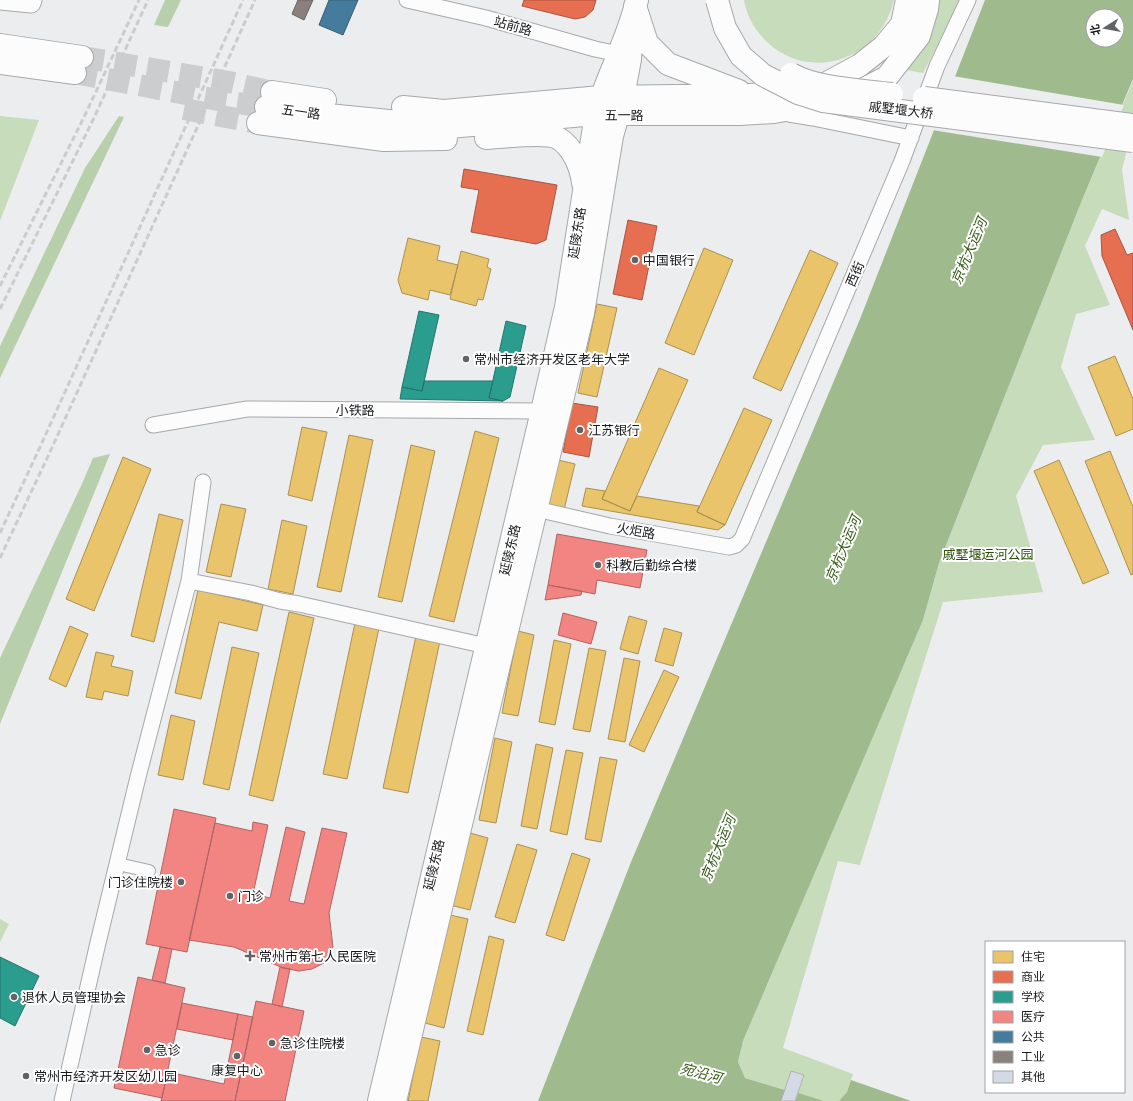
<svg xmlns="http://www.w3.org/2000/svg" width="1133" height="1101" viewBox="0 0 1133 1101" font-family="'Roboto Condensed','Noto Sans SC',sans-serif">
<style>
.green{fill:#c6dcba}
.forest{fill:#b8cfab}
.water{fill:#9fbb8e;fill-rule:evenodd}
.pier{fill:#ebedef}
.homes{fill:#e9c46a;stroke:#aa9152}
.shops{fill:#e76f51;stroke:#a95541}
.schools{fill:#2a9d8f;stroke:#25756c}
.health{fill:#f28482;stroke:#b16463}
.public{fill:#457b9d;stroke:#385e76}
.industry{fill:#8a817c;stroke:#68625f}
.building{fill:#d3dae5;stroke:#b2b3b5}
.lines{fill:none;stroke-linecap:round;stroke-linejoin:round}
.secondary-tunnel{stroke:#cbcdcf;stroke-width:22;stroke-dasharray:22 11;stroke-linecap:butt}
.pedestrian-casing{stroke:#a6a8a9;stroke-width:14}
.minor-casing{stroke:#a6a8a9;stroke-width:17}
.tertiary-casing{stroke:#a6a8a9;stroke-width:21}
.secondary-casing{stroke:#a6a8a9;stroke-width:24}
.pedestrian{stroke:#fcfcfd;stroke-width:12}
.minor{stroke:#fcfcfd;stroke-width:15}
.tertiary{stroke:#fcfcfd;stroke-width:19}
.secondary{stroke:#fcfcfd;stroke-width:22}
.rail{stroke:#cccccd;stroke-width:3;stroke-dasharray:6 3;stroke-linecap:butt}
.secondary-bridge-casing{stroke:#a6a8a9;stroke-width:24;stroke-linecap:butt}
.secondary-bridge{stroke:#fcfcfd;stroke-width:22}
.poi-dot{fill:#626365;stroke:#fff;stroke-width:1.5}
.labels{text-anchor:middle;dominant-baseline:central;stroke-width:4;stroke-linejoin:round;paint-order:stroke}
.street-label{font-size:13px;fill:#18191b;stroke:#fff}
.poi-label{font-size:13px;fill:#18191b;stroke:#fff;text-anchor:start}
.park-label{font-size:13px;fill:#294d04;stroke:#fff}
.water-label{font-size:14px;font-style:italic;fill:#335814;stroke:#fff}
</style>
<rect width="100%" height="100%" fill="#ebedef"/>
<path class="green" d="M744,0H894C881,58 812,84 767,42C755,30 747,17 744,0Z
M937,0H961L923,73L906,70Z
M1133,81V124L1122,170L1129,220L1102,209L1085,246L1110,305L1076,314L1061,367L1095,440L1043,445L1016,496L1043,592L943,602L860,865L838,861L783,1048L853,1074L847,1092L839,1101H824L745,1078L738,1062L743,1041L923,620L939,563L1082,200Z
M0,116L39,120L0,221Z
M0,919L9,924L0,942Z"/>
<path class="forest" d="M165,0H181L168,27L154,25Z
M119,116L124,117L0,378V346L85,168Z
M110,454L0,724V658L81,486L93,458Z"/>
<path class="water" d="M985,0H1133V79L1082,200L939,563L923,620L743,1041L738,1062L745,1078L785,1090L781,1101H538L631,862L860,319ZM1093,16H1117V40H1093Z
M851,1080L911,1101H839L847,1092Z
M798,1093L824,1101H795Z"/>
<path class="pier" d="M953,76L1124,105L1102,157L932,130Z"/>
<path class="homes" d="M408,238L440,246L437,260L458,265L450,295L430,290L428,300L402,293L398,280Z
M704,248L733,260L694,355L665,343Z
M810,250L838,263L781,391L753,378Z
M461,251L489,259L487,267L491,269L483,300L478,299L476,306L450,299Z
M597,304L617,308L597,397L578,393Z
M1115,356L1133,399V429L1116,436L1088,367Z
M659,368L688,380L630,511L602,499Z
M744,408L772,420L725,525L697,512Z
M302,427L327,432L312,501L288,495Z
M475,431L499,438L454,622L429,616Z
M349,435L373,440L341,592L317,587Z
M411,445L435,451L402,602L378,597Z
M1110,451L1133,507V574L1131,575L1085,461Z
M123,457L151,469L94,611L66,599Z
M558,460L575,464L564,510L547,506Z
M1059,460L1109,573L1083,584L1034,471Z
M586,488L605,491L602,499L630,511L637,496L699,506L697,512L725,525L718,530L582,506Z
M221,504L246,509L231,577L206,572Z
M159,514L183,520L154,642L131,636Z
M282,520L307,526L293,594L268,589Z
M198,590L263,605L257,631L219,622L201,699L175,693Z
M289,612L314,618L273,801L249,795Z
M629,616L647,621L638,654L620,649Z
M355,623L379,628L347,779L323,774Z
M70,626L88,634L66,687L49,679Z
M664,628L682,633L673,666L655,661Z
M518,631L534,635L518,716L502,713Z
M416,636L440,641L408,793L383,788Z
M554,640L571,644L555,725L539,722Z
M232,647L259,653L229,790L203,784Z
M589,648L606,651L590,732L573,729Z
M96,652L114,656L111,666L133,671L128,696L104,691L102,700L86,697Z
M624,658L640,661L625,742L608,739Z
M664,670L679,677L644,752L629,745Z
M171,715L195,721L183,780L158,775Z
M495,738L512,742L496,823L479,820Z
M536,744L553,748L537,829L521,826Z
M566,750L583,753L567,835L550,831Z
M600,757L617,760L601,842L585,839Z
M470,833L488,838L470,910L450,905Z
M517,844L537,850L515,923L495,917Z
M572,853L590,859L564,941L546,935Z
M450,915L468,919L444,1028L425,1023Z
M489,936L504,940L483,1035L467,1031Z
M421,1037L440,1041L428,1101H408Z"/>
<path class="shops" d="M524,0H596L593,10L585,17L575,19L522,6Z
M464,169L557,185L546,240L536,244L471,232L479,190L461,187Z
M628,220L657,226L642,300L613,294Z
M1115,229L1127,255L1133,253V330L1102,256L1101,235Z
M572,403L598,407L589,457L563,452Z"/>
<path class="schools" d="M419,311L439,315L422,391L402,387Z
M506,321L526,326L510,397L503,401L489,398Z
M424,381H493L489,398L503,401L400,399L402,387L422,391Z
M0,957L39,976L15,1026L0,1018Z"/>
<path class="health" d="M557,534L647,550L640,588L597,580L595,594L548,585Z
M548,585L582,591L581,595L545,600Z
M563,613L597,622L591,644L558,635Z
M174,809L216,818L187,952L146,944Z
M253,822L268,825L253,894L270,898L286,827L305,832L289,901L304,904L322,828L347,833L329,913L333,947L324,963L312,969L299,971L283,968L234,947L189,940L215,823L252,831Z
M160,947L172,949L165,983L152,980Z
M280,967L290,969L282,1007L272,1004Z
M138,977L185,988L162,1098L114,1088Z
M256,1001L304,1011L285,1101H235Z
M182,1003L238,1014L233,1040L177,1029Z
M238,1014L253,1017L235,1101H161L168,1072L224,1084Z"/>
<path class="public" d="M329,0H358L343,35L319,25Z"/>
<path class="industry" d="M298,0H313L304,20L292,14Z"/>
<path class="building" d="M791,1071L804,1075L795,1101H781Z"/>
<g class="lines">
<path class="secondary-tunnel" d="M82,57L229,82L272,92
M75,73L218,100L266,107
M184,109L258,123"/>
<defs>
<path id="pedestrian" d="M118,864L149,871"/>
<path id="minor" d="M407,0L486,18L595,49L619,54
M789,114L813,118L911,138
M153,425L247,409L542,411L550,413
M536,509L610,526L729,547L736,545L742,539L902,161L937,66L968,0
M189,581L203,482
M62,1101L97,947L138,777L189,581L251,593L280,601L299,604L495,648"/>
<path id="tertiary" d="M1,0L31,3L32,0"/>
<path id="secondary" d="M635,6L647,43L668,64L739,91
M0,45L82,57
M0,63L75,73
M272,92L325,100
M266,107L308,113L449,127L596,114H740L774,112L843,100L887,77L919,36L927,9L928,0
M403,107L444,111L601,97L749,95L778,93L825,84L860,65L884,46L902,24L907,0
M258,123L384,140L446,139
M486,138C501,137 547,132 558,138C573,147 581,167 583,183
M379,1101L542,411L566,307L596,114C607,75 628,40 637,0
M395,1101L583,313L612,136L623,97L630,59L631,45"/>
</defs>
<use href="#pedestrian" class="pedestrian-casing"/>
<use href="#minor" class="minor-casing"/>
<use href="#tertiary" class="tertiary-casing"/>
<use href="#secondary" class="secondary-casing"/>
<use href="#pedestrian" class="pedestrian"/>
<use href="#minor" class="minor"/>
<use href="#tertiary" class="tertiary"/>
<use href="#secondary" class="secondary"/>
<path class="rail" d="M0,286L85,115L139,0
M0,309L93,120L148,0
M0,533L40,447L243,0
M0,558L50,452L255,0"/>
<defs>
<path id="secondary-bridge" d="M717,0L725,28L741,56L763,75L798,93L823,101L1133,141
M791,74C817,89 862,90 892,94
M924,98L1133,125"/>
</defs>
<use href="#secondary-bridge" class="secondary-bridge-casing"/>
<use href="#secondary-bridge" class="secondary-bridge"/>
</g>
<g class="poi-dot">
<circle cx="635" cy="260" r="4"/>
<circle cx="466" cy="359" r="4"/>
<circle cx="580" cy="430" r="4"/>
<circle cx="598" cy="565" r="4"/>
<circle cx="181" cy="882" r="4"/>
<circle cx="230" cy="896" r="4"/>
<path d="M248 950h4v4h4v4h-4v4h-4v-4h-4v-4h4z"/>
<circle cx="14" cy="997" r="4"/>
<circle cx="272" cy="1043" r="4"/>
<circle cx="147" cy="1050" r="4"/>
<circle cx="237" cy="1056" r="4"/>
<circle cx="26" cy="1076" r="4"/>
</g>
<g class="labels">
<g class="street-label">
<text transform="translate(513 26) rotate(16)">站前路</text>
<text transform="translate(901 110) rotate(7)">戚墅堰大桥</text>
<text transform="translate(301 112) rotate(8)">五一路</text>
<text x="624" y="115">五一路</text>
<text transform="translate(577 233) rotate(-81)">延陵东路</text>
<text transform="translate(855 274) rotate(-67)">西街</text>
<text x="355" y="410">小铁路</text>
<text transform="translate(636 531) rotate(10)">火炬路</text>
<text transform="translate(510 550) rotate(-77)">延陵东路</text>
<text transform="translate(434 865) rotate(-77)">延陵东路</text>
</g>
<g class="poi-label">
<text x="643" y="260">中国银行</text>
<text x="474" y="359">常州市经济开发区老年大学</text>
<text x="588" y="430">江苏银行</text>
<text x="606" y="565">科教后勤综合楼</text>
<text x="173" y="882" text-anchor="end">门诊住院楼</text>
<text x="238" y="896">门诊</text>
<text x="259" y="956">常州市第七人民医院</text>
<text x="22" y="997">退休人员管理协会</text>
<text x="280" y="1043">急诊住院楼</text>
<text x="155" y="1050">急诊</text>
<text x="237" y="1070" text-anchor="middle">康复中心</text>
<text x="34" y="1076">常州市经济开发区幼儿园</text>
</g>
<g class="park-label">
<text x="988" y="554">戚墅堰运河公园</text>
</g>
<g class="water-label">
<text transform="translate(969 251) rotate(-67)">京杭大运河</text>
<text transform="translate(843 549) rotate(-67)">京杭大运河</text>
<text transform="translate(718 848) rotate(-68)">京杭大运河</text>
<text transform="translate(701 1073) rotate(15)">宛沿河</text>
</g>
</g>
<rect x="985" y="941" width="140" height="152" fill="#ffffff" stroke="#a3a3a4"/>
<rect x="993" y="951" width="20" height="12" fill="#e9c46a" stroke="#a3a3a4"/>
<text x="1021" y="961" font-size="12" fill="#18191b">住宅</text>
<rect x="993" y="971" width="20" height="12" fill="#e76f51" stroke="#a3a3a4"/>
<text x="1021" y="981" font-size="12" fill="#18191b">商业</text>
<rect x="993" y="991" width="20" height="12" fill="#2a9d8f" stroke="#a3a3a4"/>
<text x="1021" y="1001" font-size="12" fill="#18191b">学校</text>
<rect x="993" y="1011" width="20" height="12" fill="#f28482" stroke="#a3a3a4"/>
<text x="1021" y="1021" font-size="12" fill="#18191b">医疗</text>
<rect x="993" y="1031" width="20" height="12" fill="#457b9d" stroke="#a3a3a4"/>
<text x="1021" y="1041" font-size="12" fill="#18191b">公共</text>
<rect x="993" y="1051" width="20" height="12" fill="#8a817c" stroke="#a3a3a4"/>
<text x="1021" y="1061" font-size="12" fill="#18191b">工业</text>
<rect x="993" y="1071" width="20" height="12" fill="#d3dae5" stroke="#a3a3a4"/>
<text x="1021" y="1081" font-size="12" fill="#18191b">其他</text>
<g transform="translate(1105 28) rotate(259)"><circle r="19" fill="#ffffff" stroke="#a3a3a4"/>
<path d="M0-3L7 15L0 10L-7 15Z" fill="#626365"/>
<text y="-6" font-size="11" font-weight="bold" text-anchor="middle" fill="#18191b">北</text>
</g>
</svg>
